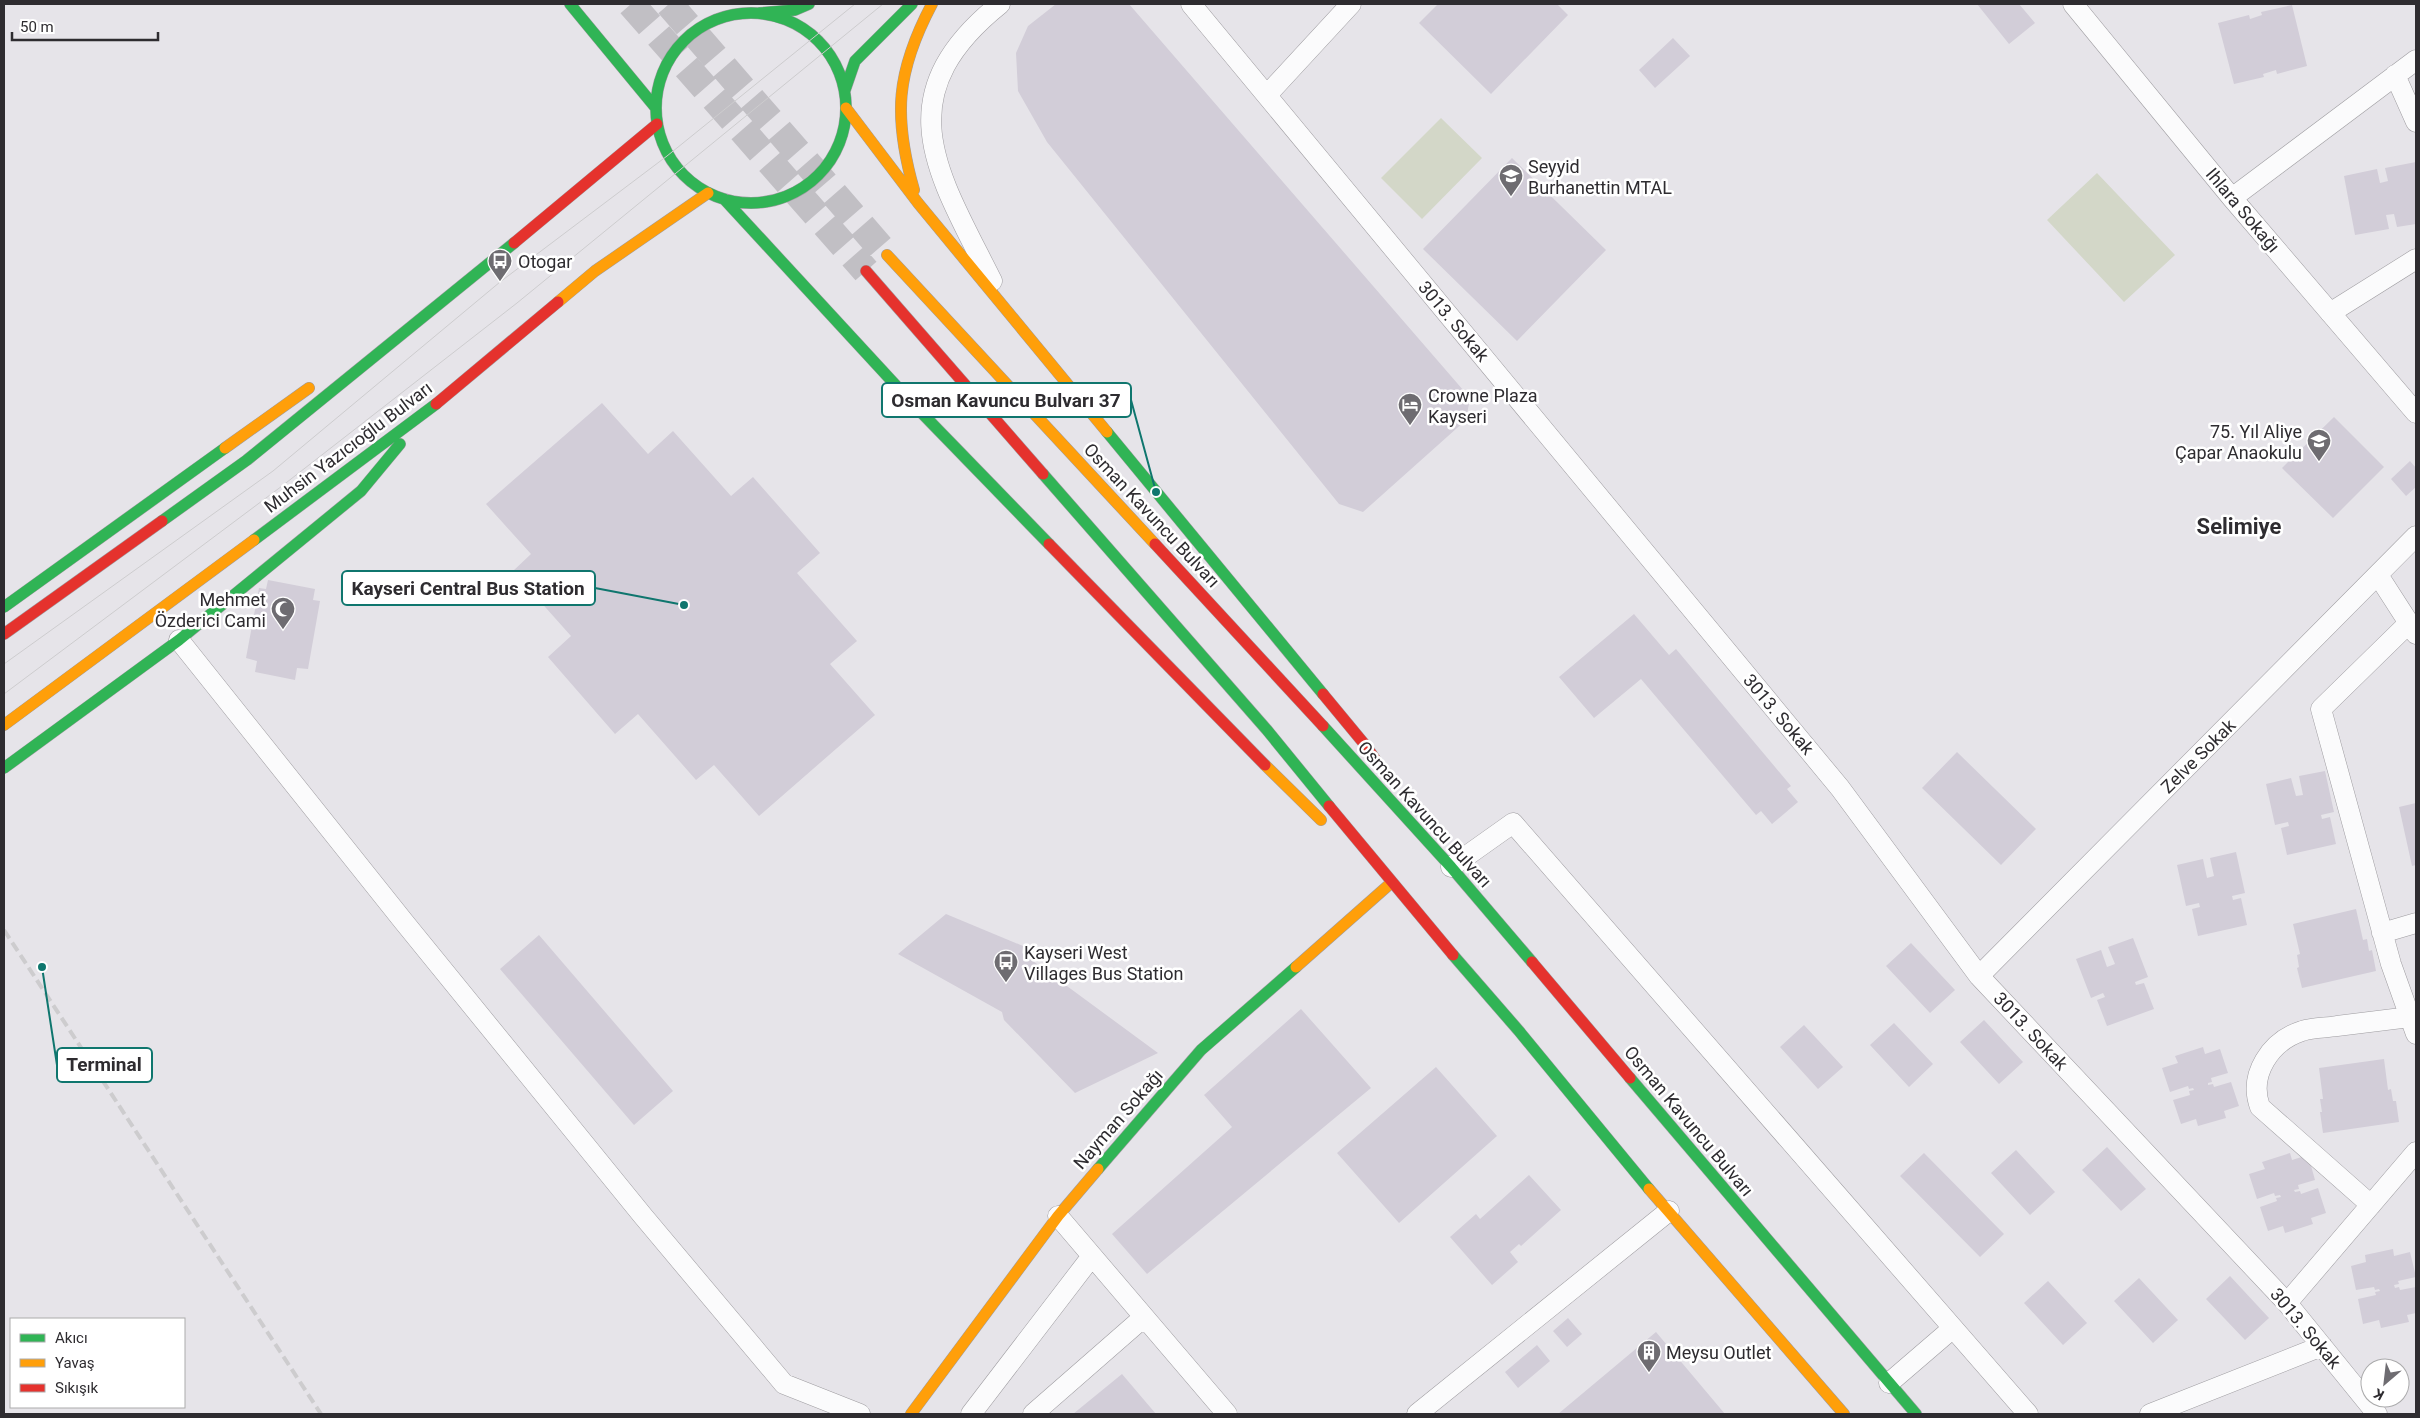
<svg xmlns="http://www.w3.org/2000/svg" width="2420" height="1418" viewBox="0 0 2420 1418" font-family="Roboto,sans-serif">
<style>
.green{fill:#d3d7c8}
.building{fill:#d2cdd8}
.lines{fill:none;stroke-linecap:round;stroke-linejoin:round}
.highway-tunnel{stroke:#c1bfc4;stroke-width:28;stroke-dasharray:28 14;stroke-linecap:butt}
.street-casing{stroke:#9e9ca0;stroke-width:21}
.fast-casing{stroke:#9e9ca0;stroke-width:12}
.slow-casing{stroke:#9e9ca0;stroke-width:12}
.jam-casing{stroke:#9e9ca0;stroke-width:12}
.street{stroke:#fbfbfc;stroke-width:20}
.fast{stroke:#30b455;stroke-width:11}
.slow{stroke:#ff9f0a;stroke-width:11}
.jam{stroke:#e5322d;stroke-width:11}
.tram{stroke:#cdccce;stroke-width:1}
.rail{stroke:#cdccce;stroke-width:4;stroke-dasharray:10 5;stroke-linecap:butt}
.labels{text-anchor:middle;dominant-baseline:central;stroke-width:5;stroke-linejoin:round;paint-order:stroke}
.poi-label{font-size:18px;fill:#2e2c30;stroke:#fff;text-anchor:start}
.street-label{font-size:18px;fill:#2e2c30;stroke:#fff}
.district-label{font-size:22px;font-weight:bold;fill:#2e2c30;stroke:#fff}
.leader{fill:none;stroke:#0f766e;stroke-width:2}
.callout-dot{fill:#0f766e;stroke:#fff;stroke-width:2}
.callout{fill:#fff;stroke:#0f766e;stroke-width:2}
.callout-label{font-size:19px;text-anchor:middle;font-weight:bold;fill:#2e2c30}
</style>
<rect width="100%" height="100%" fill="#e6e4e9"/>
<path class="green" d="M1441,118L1482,158L1422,219L1381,178Z
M2097,173L2175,255L2124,302L2047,220Z"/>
<path class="building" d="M1056,4H1129L1470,398L1466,420L1363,512L1339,504L1047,142L1018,91L1016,53L1028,26Z
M1438,4H1557L1568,15L1491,94L1419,23Z
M1977,4H2019L2035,23L2009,44Z
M2292,5L2307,66L2277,74L2276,70L2263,74L2264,77L2234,84L2218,23L2249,15L2250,19L2262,15L2261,12Z
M1673,38L1690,56L1655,88L1639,70Z
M1512,158L1606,250L1517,341L1423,249Z
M2416,162V224L2397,227L2394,214L2386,215L2389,229L2355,235L2344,176L2377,169L2380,183L2388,181L2385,168Z
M602,403L648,454L673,431L731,496L753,477L820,553L797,573L857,641L830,664L875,715L759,816L714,765L696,780L638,714L615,734L548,657L571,636L513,571L531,554L486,504Z
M2334,417L2384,467L2333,518L2282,468Z
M2410,461L2416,468V487L2406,496L2391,479Z
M268,580L315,589L313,600L320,601L308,669L297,668L295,680L255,672L257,661L246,658L259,588L266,589Z
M1634,614L1669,655L1676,649L1791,786L1787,789L1798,802L1772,824L1761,811L1756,815L1641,679L1594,718L1559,677Z
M1957,752L2036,829L2001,865L1922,788Z
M2325,771L2334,812L2321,815L2322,819L2330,817L2336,844L2287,855L2281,828L2289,826L2288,822L2275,825L2266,784L2291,778L2296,796L2303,795L2299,776Z
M2416,803V865L2412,866L2399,807Z
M2236,852L2245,893L2232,896L2233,900L2241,898L2247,925L2198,936L2192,909L2200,907L2199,903L2186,906L2177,865L2203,859L2207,878L2214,876L2210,858Z
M2356,909L2363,940L2367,939L2369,951L2372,950L2376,971L2302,988L2297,968L2299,967L2297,955L2300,954L2293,924Z
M946,914L1023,946L1022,953L1158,1053L1075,1093L1004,1020L1002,1012L898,954Z
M539,935L673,1091L634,1125L500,969Z
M2133,938L2148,977L2135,982L2136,985L2144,983L2154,1009L2107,1026L2097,1000L2105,997L2103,993L2091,998L2076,959L2101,950L2107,967L2115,964L2108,947Z
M1911,943L1955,990L1930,1013L1886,966Z
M1301,1009L1371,1088L1147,1274L1112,1234L1232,1127L1204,1095Z
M1984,1020L2023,1062L1999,1084L1960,1042Z
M1894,1023L1933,1064L1909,1087L1870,1045Z
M1804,1025L1843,1067L1818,1089L1780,1047Z
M2203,1047L2205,1054L2220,1049L2228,1073L2211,1078L2212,1082L2208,1083V1085L2213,1084L2214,1087L2231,1082L2239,1106L2224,1111L2226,1118L2198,1126L2196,1119L2181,1124L2173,1100L2190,1095L2189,1091L2194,1090L2193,1088L2189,1089L2188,1086L2170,1092L2162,1068L2178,1063L2175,1056Z
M2384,1059L2388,1090L2391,1089L2393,1101H2396L2399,1122L2323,1133L2320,1112H2322L2320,1099H2323L2319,1068Z
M1436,1067L1497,1136L1399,1223L1337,1153Z
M2107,1147L2146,1189L2121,1211L2082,1170Z
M2016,1150L2055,1192L2030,1215L1991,1173Z
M1924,1153L2004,1234L1980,1257L1900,1176Z
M2290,1153L2292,1160L2308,1155L2315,1180L2298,1185L2299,1189L2294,1190L2295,1192L2300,1191L2301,1194L2318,1188L2326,1213L2311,1218L2313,1224L2285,1233L2283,1226L2268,1231L2260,1207L2277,1201L2276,1198L2281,1197L2280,1195L2275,1196L2274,1193L2257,1199L2249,1174L2265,1169L2262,1162Z
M1529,1175L1561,1210L1521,1246L1519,1244L1510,1252L1518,1262L1492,1285L1450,1237L1476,1214L1480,1219Z
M2393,1249L2394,1256L2410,1252L2416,1277L2398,1281L2399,1284L2394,1285L2395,1288L2399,1287L2400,1290L2416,1287V1313L2407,1315L2409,1322L2381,1328L2379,1320L2363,1324L2358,1299L2376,1295L2375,1292L2380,1291L2379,1289L2375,1290L2374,1287L2356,1290L2351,1266L2366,1262L2365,1255Z
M2230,1276L2269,1318L2245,1340L2206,1299Z
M2139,1278L2178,1320L2153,1343L2114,1301Z
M2048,1281L2087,1323L2063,1345L2024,1303Z
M1568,1318L1582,1334L1567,1347L1553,1331Z
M1656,1332L1725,1414H1558Z
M1537,1345L1550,1361L1518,1388L1505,1372Z
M1122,1374L1156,1414H1073Z"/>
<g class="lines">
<path class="highway-tunnel" d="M631,4L866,271
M669,4L887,255"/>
<defs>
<path id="street" d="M1191,4L1840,788L1979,976L2287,1303L2377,1414
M2073,4L2232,198L2416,413
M2395,75L2416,122
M1267,95L1351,4
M2232,198L2416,60
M992,281C938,173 884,97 1000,4
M2330,313L2416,259
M2378,575L2416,634
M2409,623L2321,709L2391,964L2416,1034
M179,640L404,922L643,1216L784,1384L860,1414
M1451,867L1513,823L2028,1414
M2382,933L2416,923
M1979,976L2416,536
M2371,1205L2260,1107C2248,1074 2271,1041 2302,1031C2313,1027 2326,1028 2337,1026C2361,1023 2386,1020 2410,1017
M1058,1216L1227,1414
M2287,1303L2416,1152
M1889,1383L1953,1328
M971,1414L1092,1256
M1033,1414L1144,1317
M1417,1414L1669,1211
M2150,1414L2322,1346"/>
<path id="fast" d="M570,4L655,107
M656 108a95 95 0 1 1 190 0a95 95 0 1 1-190 0Z
M760,13L795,10L809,4
M845,90L855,61L912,4
M724,199L914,405L1049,544
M1107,432L1323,694
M1043,474L1267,730L1329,806
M162,521L247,460L514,243
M254,540L436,404
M4,607L225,448
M1323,726L1451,867L1532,962
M4,768L179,640L361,491L400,444
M1453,955L1519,1031L1649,1189
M1630,1078L1916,1414
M1098,1169L1201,1050L1296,967"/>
<path id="slow" d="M846,108L918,203L1107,432
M914,190C893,116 896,72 932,4
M887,255L1155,544
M558,302L595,271L708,193
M225,448L309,388
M4,725L254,540
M1265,765L1321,820
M1296,967L1391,883
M1649,1189L1844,1414
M911,1414L1058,1216L1098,1169"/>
<path id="jam" d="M514,243L657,124
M866,271L1043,474
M436,404L558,302
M1049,544L1265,765
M1155,544L1323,726
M4,634L162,521
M1323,694L1366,746L1381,768
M1329,806L1453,955
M1532,962L1630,1078"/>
</defs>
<use href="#street" class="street-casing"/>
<use href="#fast" class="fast-casing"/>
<use href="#slow" class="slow-casing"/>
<use href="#jam" class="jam-casing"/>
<use href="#street" class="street"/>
<use href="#fast" class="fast"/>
<use href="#slow" class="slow"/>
<use href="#jam" class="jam"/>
<path class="tram" d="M4,664L273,471L500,282L667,156L855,4
M4,694L282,486L517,303L883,4"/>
<path class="rail" d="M4,930L321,1414"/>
</g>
<defs>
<symbol id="school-pin" viewBox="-11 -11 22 30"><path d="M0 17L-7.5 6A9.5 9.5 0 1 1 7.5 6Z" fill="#6e6c71" stroke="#fff"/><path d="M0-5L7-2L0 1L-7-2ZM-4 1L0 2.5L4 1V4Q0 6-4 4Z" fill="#fff"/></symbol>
<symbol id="bus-pin" viewBox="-11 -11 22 30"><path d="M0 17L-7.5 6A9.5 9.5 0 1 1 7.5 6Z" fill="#6e6c71" stroke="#fff"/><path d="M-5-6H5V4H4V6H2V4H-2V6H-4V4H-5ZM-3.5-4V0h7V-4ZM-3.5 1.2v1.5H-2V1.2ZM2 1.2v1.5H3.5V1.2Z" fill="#fff"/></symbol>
<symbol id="hotel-pin" viewBox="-11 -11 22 30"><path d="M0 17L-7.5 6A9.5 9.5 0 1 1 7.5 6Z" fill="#6e6c71" stroke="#fff"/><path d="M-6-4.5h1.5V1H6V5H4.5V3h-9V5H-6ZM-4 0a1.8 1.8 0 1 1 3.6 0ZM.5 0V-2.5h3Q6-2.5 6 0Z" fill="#fff"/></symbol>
<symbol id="mosque-pin" viewBox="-11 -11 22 30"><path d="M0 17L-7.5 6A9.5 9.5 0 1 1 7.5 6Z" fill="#6e6c71" stroke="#fff"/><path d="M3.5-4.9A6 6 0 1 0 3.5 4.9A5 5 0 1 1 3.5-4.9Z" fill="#fff"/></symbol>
<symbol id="building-pin" viewBox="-11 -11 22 30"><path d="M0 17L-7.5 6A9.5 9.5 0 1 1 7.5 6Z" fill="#6e6c71" stroke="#fff"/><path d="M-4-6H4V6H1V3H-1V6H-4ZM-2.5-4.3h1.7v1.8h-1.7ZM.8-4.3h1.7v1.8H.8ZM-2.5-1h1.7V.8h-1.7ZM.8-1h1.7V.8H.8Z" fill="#fff"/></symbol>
</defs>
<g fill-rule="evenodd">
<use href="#school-pin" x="1497" y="162" width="28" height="38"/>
<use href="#bus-pin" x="486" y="247" width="28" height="38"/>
<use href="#hotel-pin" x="1396" y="391" width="28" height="38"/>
<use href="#school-pin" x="2305" y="427" width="28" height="38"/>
<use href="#mosque-pin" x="269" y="595" width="28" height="38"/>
<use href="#bus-pin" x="992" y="948" width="28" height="38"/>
<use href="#building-pin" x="1635" y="1338" width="28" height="38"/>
</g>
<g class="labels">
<g class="poi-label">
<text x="1528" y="166">Seyyid<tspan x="1528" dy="21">Burhanettin MTAL</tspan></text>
<text x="518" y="261">Otogar</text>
<text x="1428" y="395">Crowne Plaza<tspan x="1428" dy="21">Kayseri</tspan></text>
<text x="2302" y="431" text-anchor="end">75. Yıl Aliye<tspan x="2302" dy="21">Çapar Anaokulu</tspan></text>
<text x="266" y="599" text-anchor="end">Mehmet<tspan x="266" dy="21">Özderici Cami</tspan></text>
<text x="1024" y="952">Kayseri West<tspan x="1024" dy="21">Villages Bus Station</tspan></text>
<text x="1666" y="1352">Meysu Outlet</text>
</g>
<g class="street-label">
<text transform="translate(2243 210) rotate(50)">Ihlara Sokağı</text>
<text transform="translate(1454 321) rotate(50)">3013. Sokak</text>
<text transform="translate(348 447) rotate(-37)">Muhsin Yazıcıoğlu Bulvarı</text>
<text transform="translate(1152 515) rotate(47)">Osman Kavuncu Bulvarı</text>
<text transform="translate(1779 714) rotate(50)">3013. Sokak</text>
<text transform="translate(2198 756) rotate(-45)">Zelve Sokak</text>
<text transform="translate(1425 814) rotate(48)">Osman Kavuncu Bulvarı</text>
<text transform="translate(2031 1031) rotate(47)">3013. Sokak</text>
<text transform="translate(1118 1119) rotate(-49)">Nayman Sokağı</text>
<text transform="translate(1689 1121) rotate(50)">Osman Kavuncu Bulvarı</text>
<text transform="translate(2306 1328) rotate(50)">3013. Sokak</text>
</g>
<g class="district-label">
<text x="2239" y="526">Selimiye</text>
</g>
</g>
<path class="leader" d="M1156 492L1131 400M684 605L595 588M42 967L57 1065"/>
<g class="callout-dot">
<circle cx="1156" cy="492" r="5"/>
<circle cx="684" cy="605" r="5"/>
<circle cx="42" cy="967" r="5"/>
</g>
<g class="callout">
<rect x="882" y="383" width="249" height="34" rx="5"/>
<rect x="342" y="571" width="253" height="34" rx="5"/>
<rect x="57" y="1048" width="95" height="34" rx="5"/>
</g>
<g class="callout-label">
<text x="1006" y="407">Osman Kavuncu Bulvarı 37</text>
<text x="468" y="595">Kayseri Central Bus Station</text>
<text x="104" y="1071">Terminal</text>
</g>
<rect width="2420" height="1418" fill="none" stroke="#2e2c30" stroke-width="10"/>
<rect x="10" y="1318" width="175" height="90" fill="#ffffff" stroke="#ababac"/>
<rect x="20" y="1334" width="25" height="8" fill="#30b455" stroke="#ababac"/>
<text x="55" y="1343" font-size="15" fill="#2e2c30">Akıcı</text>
<rect x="20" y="1359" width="25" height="8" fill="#ff9f0a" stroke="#ababac"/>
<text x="55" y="1368" font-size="15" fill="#2e2c30">Yavaş</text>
<rect x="20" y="1384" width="25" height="8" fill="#e5322d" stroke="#ababac"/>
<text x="55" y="1393" font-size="15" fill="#2e2c30">Sıkışık</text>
<g transform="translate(2385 1383) rotate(208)"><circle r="24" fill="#ffffff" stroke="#ababac"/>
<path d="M0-4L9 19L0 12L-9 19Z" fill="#6e6c71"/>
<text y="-8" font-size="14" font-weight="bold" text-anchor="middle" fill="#2e2c30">K</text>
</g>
<path d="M12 32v8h146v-8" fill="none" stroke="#2e2c30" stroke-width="2.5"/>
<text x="20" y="32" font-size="15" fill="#2e2c30" stroke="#ffffff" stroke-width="4" paint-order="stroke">50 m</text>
</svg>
